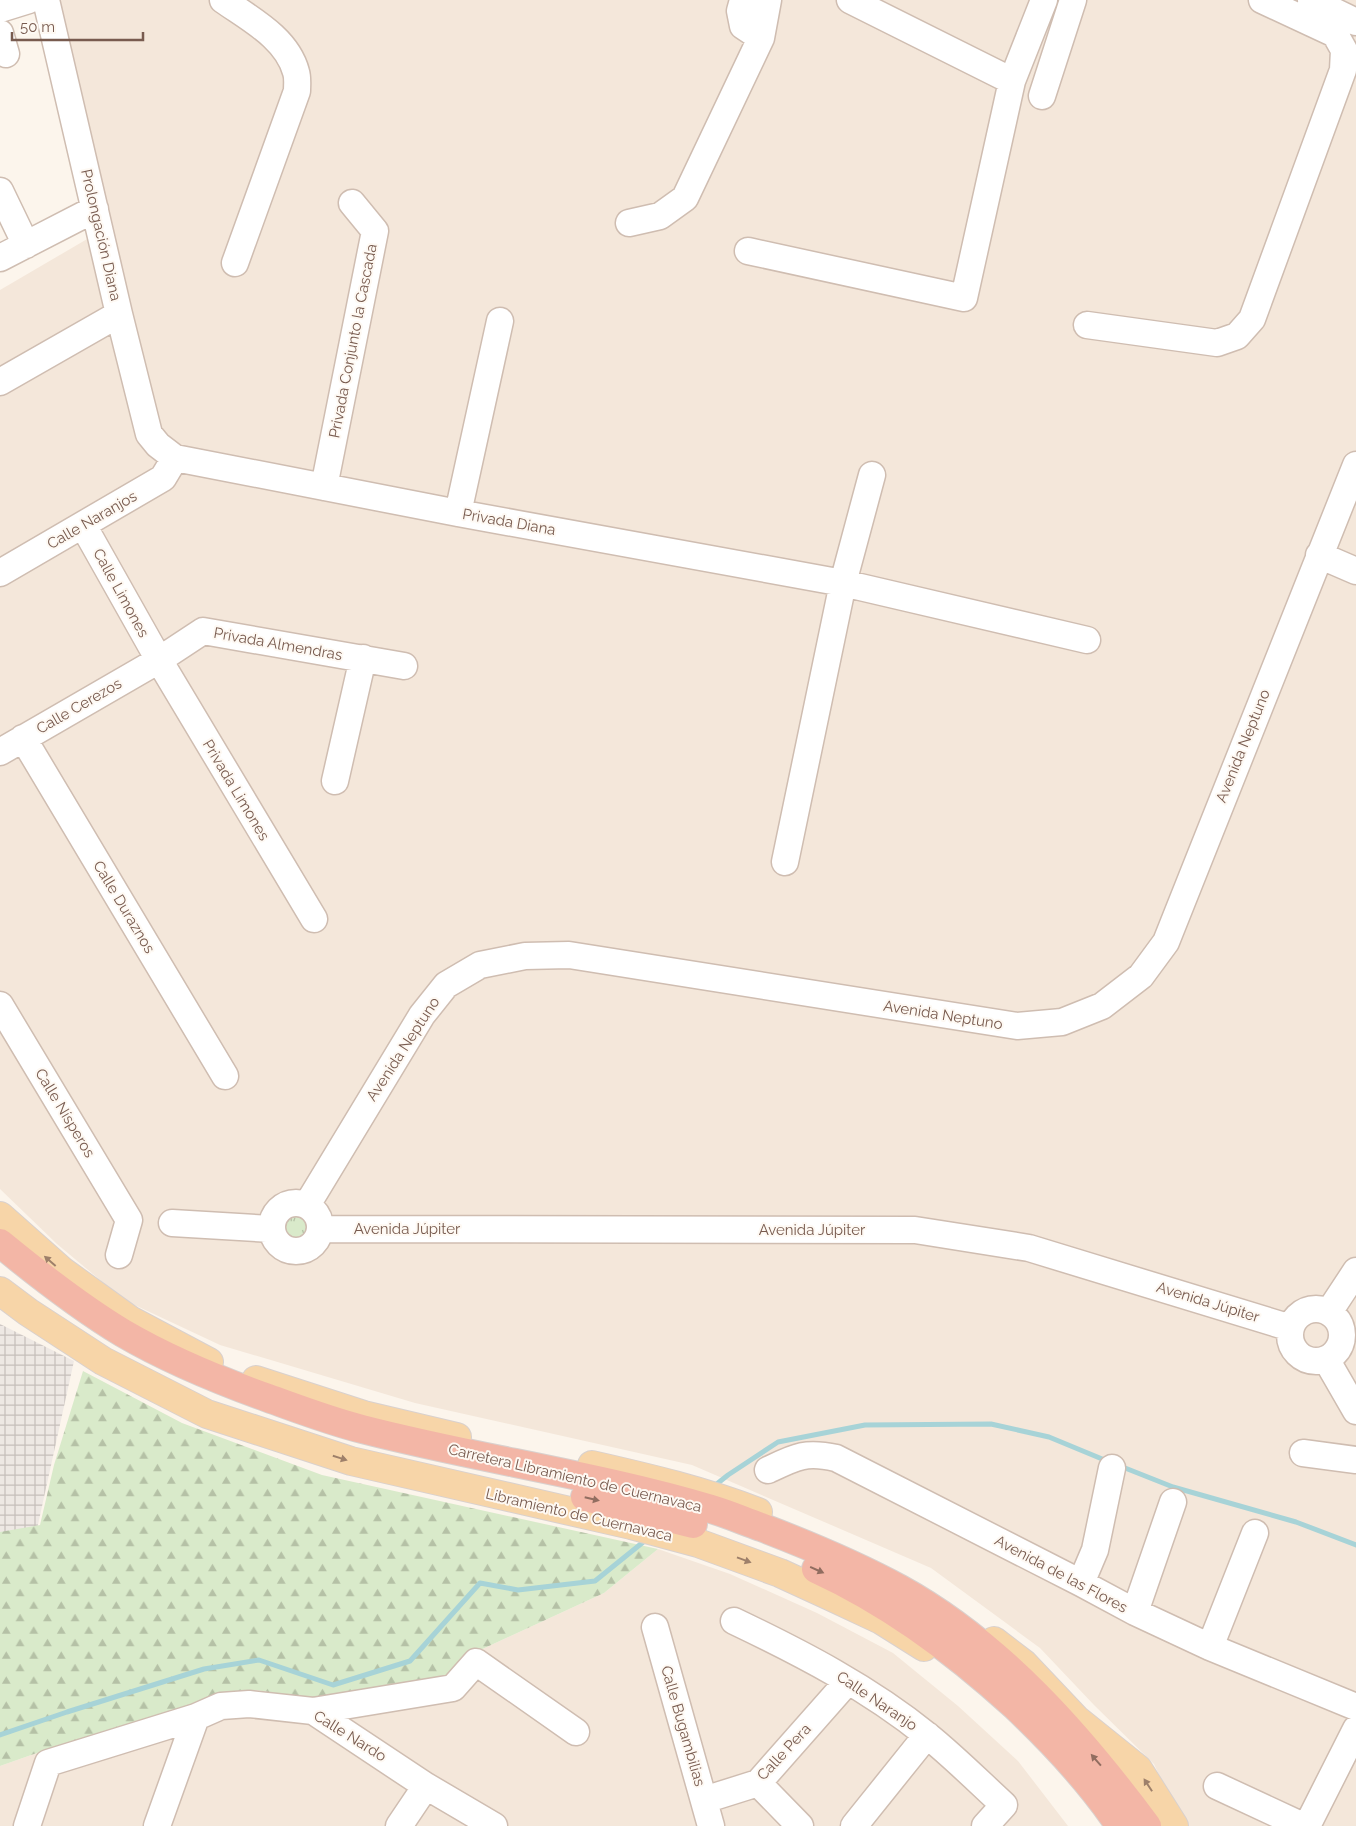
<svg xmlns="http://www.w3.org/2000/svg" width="1356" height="1826" viewBox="0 0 1356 1826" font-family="Raleway,sans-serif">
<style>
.residential{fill:#f4e7da}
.industrial{fill:url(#industrial-grid)}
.grass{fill:url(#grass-tufts)}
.forest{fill:url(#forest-firs)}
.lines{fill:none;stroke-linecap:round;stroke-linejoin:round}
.stream{stroke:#a7d3d7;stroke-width:5}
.minor-casing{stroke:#cfbdb1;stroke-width:29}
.major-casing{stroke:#d9d1ce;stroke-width:30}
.highway-casing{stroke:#d9d1ce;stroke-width:30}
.minor{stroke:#fff;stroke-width:26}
.major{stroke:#f7d5a8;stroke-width:28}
.highway{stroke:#f3b6a6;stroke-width:28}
.oneway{fill:#9e806a}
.oneway2{fill:#916d60}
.labels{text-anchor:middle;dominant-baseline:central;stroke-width:4;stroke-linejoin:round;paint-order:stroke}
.street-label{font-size:15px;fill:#785b4f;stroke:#fef9f3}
</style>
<defs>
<pattern id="industrial-grid" width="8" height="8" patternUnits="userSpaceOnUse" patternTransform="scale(1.25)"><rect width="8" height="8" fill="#eee8e4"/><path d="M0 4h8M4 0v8" fill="none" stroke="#c6bfbb"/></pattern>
<pattern id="grass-tufts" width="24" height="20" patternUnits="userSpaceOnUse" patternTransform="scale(1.25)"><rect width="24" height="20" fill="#d9eaca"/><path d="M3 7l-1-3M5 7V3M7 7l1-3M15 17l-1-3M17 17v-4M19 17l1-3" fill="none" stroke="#b5c1a6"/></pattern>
<pattern id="forest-firs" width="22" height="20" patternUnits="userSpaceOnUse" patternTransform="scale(1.25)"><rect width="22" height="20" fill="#d9eaca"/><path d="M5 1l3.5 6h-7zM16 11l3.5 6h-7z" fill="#b5c1a6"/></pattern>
</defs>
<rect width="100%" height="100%" fill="#fcf5ec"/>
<path class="residential" d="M54,0H1356V1826H1183L1154,1764L1094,1705L1040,1648L931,1568L692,1465L415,1403L220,1345L124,1300L57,1244L0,1189V290L106,228Z
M658,1549L730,1574L817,1613L893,1653L958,1706L1018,1761L1068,1826H0V1766L54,1747L256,1690L342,1704L476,1652L604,1593Z"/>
<path class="industrial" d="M0,1324L74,1361L17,1620L0,1622Z"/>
<path class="grass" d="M276 1227a19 19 0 1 1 38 0a19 19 0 1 1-38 0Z"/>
<path class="forest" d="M83,1371L182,1423L322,1475L658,1549L604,1593L476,1652L445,1680L342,1704L256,1690L54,1747L0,1766V1532L40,1525L54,1465Z"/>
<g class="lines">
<path class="stream" d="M1120,1466L1173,1487L1296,1522L1356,1545
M713,1487L728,1475L778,1442L865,1425L991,1424L1049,1437L1107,1461
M0,1735L67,1712L204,1669L259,1660L333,1685L410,1661L480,1583L518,1590L595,1581L647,1539"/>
<defs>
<path id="minor" d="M46,0L119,314L149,434L158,445L175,458L458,513L843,583L1087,640
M223,0C250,19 287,38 296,72C298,78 297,85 297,91L235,263
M743,0L740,11L743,26L761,38
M850,0L1012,81
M1311,0L1356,22
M0,9L29,0
M0,33L6,54
M1042,96L1073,0
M0,191L26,245
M629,223L660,216L685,198L761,38L768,0
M748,251L964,298L1012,81L1044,0
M0,258L95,209
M1087,325L1217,343L1237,336L1252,319L1343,70L1344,50L1335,34L1262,0
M0,382L119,314
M324,487L375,231L352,203
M458,513L500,321
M83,525L159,660L314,919
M1319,555L1356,571
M0,573L163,478L175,458
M23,738L225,1076
M0,752L159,660L203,631L404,666
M335,781L363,658
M785,862L843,583L872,475
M0,1005L129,1220L119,1255
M272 1227a24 24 0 1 1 48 0a24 24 0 1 1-48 0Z
M307,1205L422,1015L446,985L480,965L525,956L569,955L1017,1026L1062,1022L1102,1006L1141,976L1166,942L1356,465
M172,1223L271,1229
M320,1229L915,1230L1029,1248L1291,1328
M1290 1335a26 26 0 1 1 52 0a26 26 0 1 1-52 0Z
M1329,1312L1356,1271
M1326,1359L1356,1411
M1303,1453L1356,1460
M768,1470C795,1457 805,1451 836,1458L1081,1583L1135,1612L1210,1647L1356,1707
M1081,1583L1095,1550L1112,1468
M1135,1612L1173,1502
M734,1621C801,1653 869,1688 928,1736C954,1757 979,1782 1004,1805L985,1826
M655,1627L711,1826
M1210,1647L1255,1533
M313,1711L453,1688L476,1662L576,1732
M758,1783L800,1826
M1217,1786L1303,1826
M704,1800L758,1783L848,1681
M27,1826L48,1763L196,1717L221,1706L249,1704L313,1711L426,1786L494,1826
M157,1826L196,1717
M399,1826L426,1786
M854,1826L927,1735
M1307,1826L1356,1729"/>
<path id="major" d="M0,1216L62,1271L130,1320L209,1362
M0,1291L28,1312L103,1361L207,1414L351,1461L631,1525L698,1543L780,1573L830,1596L881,1620L924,1647
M256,1380L364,1415L457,1437
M592,1465C649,1478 704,1491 758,1512
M994,1641L1024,1664L1077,1720L1138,1769L1174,1826"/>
<path id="highway" d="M0,1243C39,1275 80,1307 123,1333C169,1360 218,1380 268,1398C299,1409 330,1421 362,1429C478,1459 597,1475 711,1509C728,1514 744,1521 761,1527C808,1545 856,1565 900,1589C1000,1644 1080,1736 1147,1826
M585,1497L693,1524
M816,1569C890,1603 955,1651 1015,1706C1054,1743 1090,1781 1120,1826"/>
</defs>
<use href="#minor" class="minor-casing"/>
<use href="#major" class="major-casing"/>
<use href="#highway" class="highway-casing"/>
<use href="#minor" class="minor"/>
<use href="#major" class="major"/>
<use href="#highway" class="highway"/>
</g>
<defs><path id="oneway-solid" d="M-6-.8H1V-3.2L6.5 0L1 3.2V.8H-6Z" transform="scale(1.25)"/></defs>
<g class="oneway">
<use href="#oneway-solid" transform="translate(50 1261) rotate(-139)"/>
<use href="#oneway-solid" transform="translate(340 1458) rotate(17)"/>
<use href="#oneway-solid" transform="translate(744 1560) rotate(20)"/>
<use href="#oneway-solid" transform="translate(1148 1785) rotate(-123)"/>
</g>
<g class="oneway2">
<use href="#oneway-solid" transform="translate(592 1499) rotate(13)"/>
<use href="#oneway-solid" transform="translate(817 1570) rotate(24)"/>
<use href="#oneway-solid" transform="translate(1096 1760) rotate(-131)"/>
</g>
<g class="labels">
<g class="street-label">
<text transform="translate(101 235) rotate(77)">Prolongación Diana</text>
<text transform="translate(353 341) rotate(-79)">Privada Conjunto la Cascada</text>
<text transform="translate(92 520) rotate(-30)">Calle Naranjos</text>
<text transform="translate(509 522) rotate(10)">Privada Diana</text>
<text transform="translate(121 593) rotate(61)">Calle Limones</text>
<text transform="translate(278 644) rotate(10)">Privada Almendras</text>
<text transform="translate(79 706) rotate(-30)">Calle Cerezos</text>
<text transform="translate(1243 746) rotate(-68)">Avenida Neptuno</text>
<text transform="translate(236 790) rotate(59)">Privada Limones</text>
<text transform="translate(124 907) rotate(59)">Calle Duraznos</text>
<text transform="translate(943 1015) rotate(9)">Avenida Neptuno</text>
<text transform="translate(403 1049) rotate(-57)">Avenida Neptuno</text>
<text transform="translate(65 1113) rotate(59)">Calle Nísperos</text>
<text x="407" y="1229">Avenida Júpiter</text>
<text x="812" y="1230">Avenida Júpiter</text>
<text transform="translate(1208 1302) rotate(17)">Avenida Júpiter</text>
<text transform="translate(575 1478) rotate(13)">Carretera Libramiento de Cuernavaca</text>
<text transform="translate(579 1515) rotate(13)">Libramiento de Cuernavaca</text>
<text transform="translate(1061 1574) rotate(28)">Avenida de las Flores</text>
<text transform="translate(877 1701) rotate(34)">Calle Naranjo</text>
<text transform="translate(683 1726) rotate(74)">Calle Bugambilias</text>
<text transform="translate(350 1736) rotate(32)">Calle Nardo</text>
<text transform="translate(784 1752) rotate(-47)">Calle Pera</text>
</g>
</g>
<path d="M12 32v8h131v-8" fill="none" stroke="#785b4f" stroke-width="2.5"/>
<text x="20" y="32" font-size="15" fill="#785b4f" stroke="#fef9f3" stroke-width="4" paint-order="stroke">50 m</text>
</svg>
